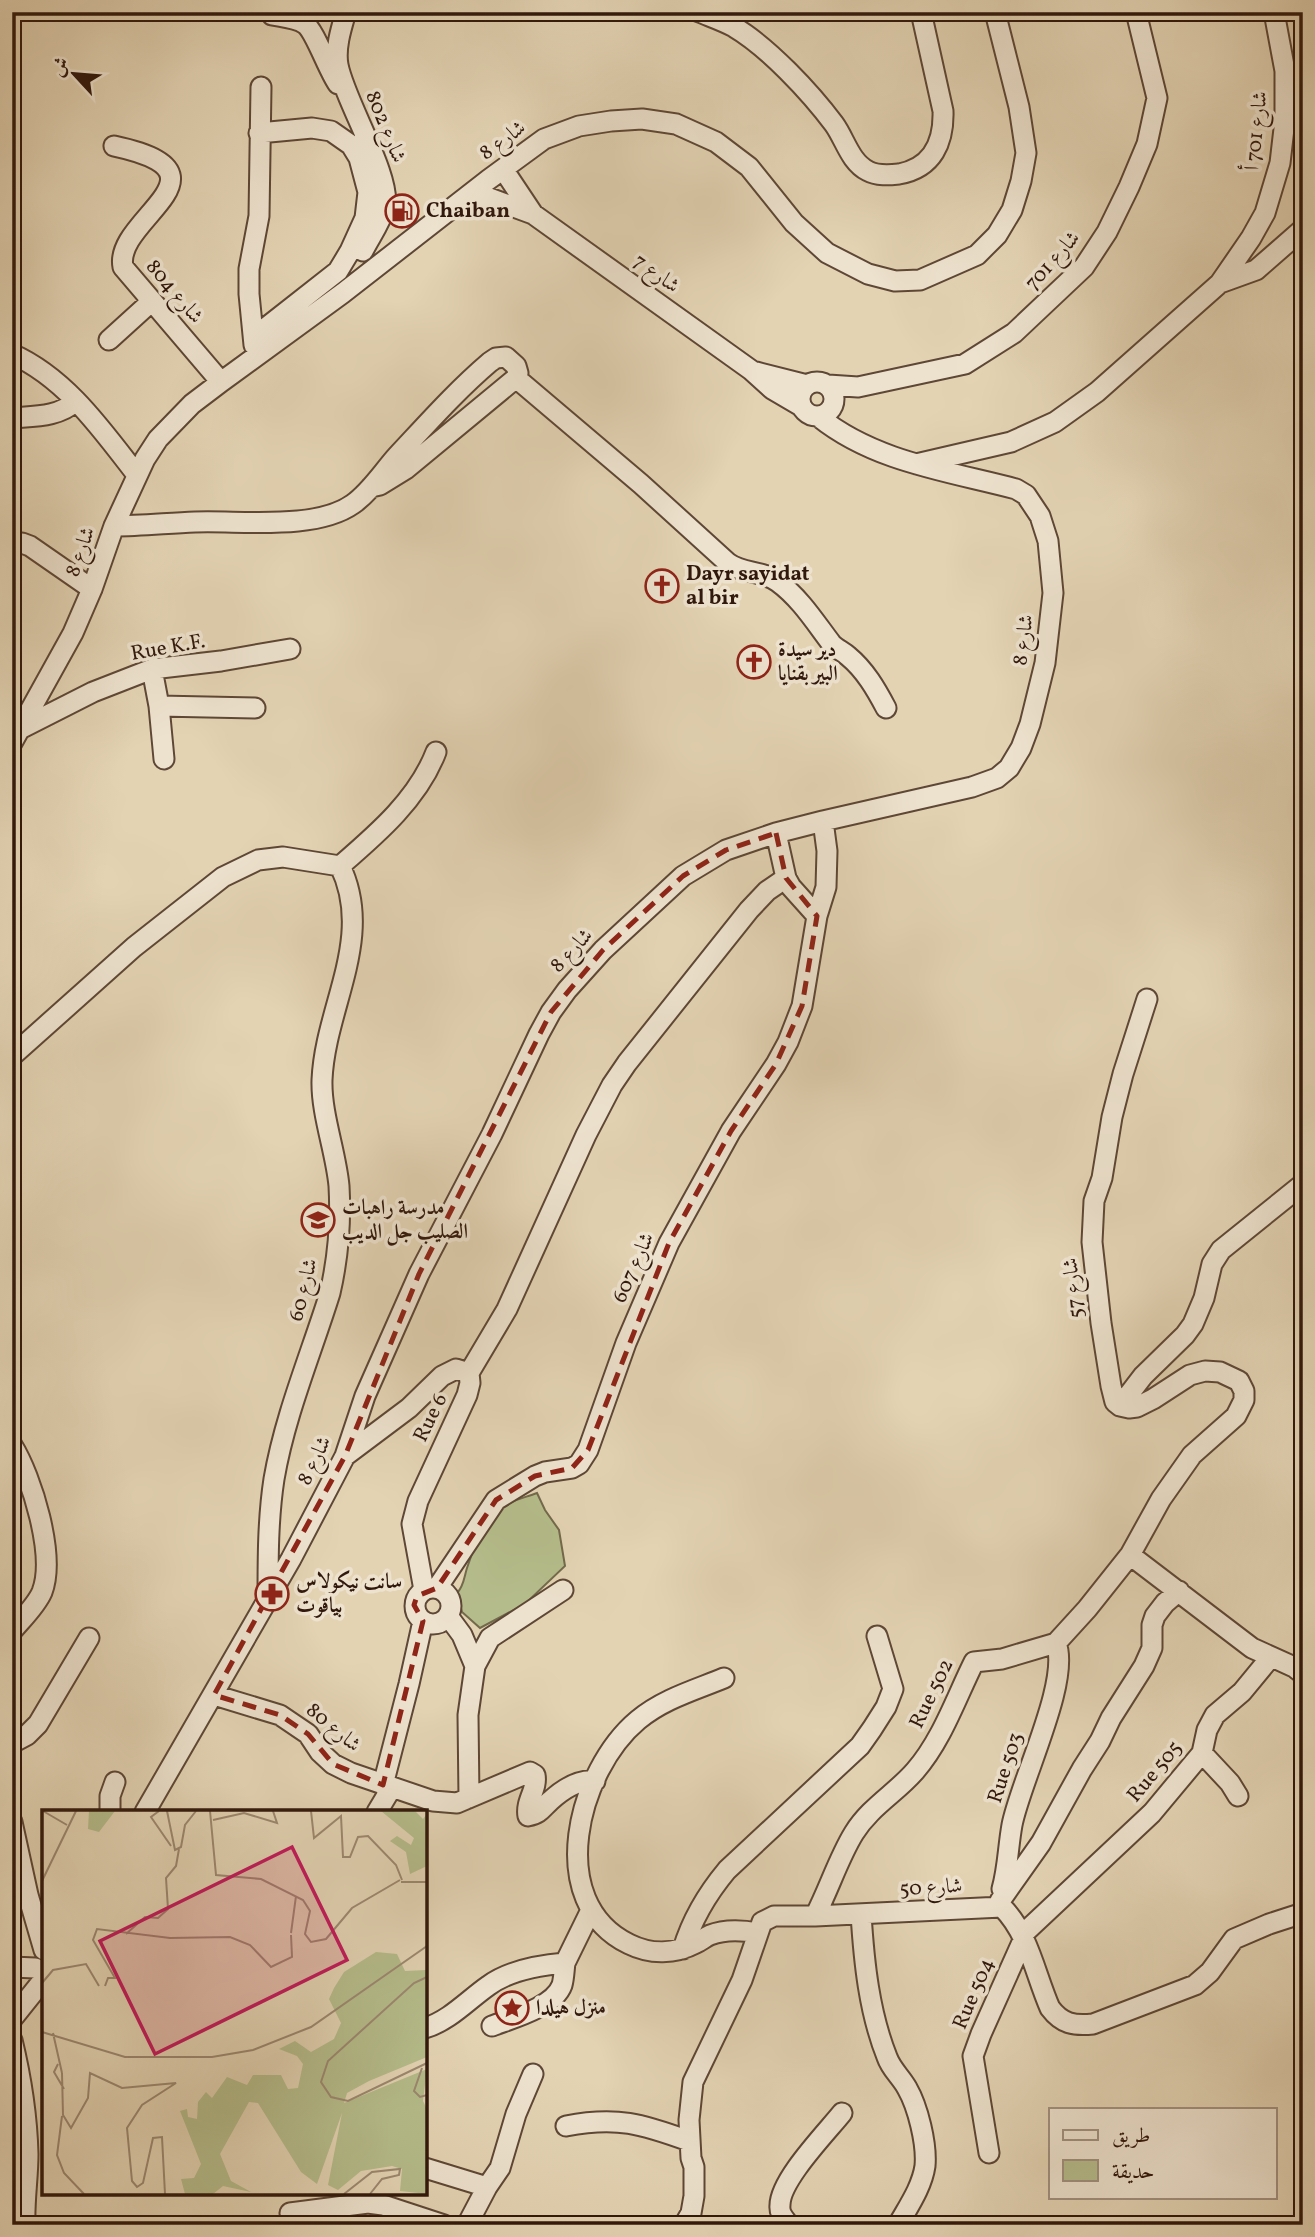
<svg xmlns="http://www.w3.org/2000/svg" width="1315" height="2237" viewBox="0 0 1315 2237" font-family="Vollkorn,Amiri,serif">
<style>
.green{fill:#b5bc8b;stroke:#736a4c;stroke-width:2}
.lines{fill:none;stroke-linecap:round;stroke-linejoin:round}
.minor-casing{stroke:#5e4736;stroke-width:23}
.minor{stroke:#ede2ce;stroke-width:19}
.marked{fill:none;stroke:#8f2418;stroke-width:5;stroke-dasharray:14 9;stroke-linejoin:round}
.labels{text-anchor:middle;dominant-baseline:central;stroke-width:7;stroke-linejoin:round;paint-order:stroke}
.street-label{font-size:21px;fill:#31180c;stroke:#ede2ce}
.poi-label{font-size:21px;font-weight:bold;fill:#31180c;stroke:#ede2ce;text-anchor:start}
.inset-road{fill:none;stroke:#9c8870;stroke-width:2}
.view{fill:#c2185b;fill-opacity:0.15;stroke:#c2185b;stroke-width:3.5}
.inset-edge{fill:none;stroke:#31180c;stroke-width:3.5}
</style>
<rect width="100%" height="100%" fill="#e3d3b3"/>
<filter id="stains"><feTurbulence type="fractalNoise" baseFrequency=".00286" numOctaves="4"/><feColorMatrix values="0 0 0 0 .2 0 0 0 0 .09 0 0 0 0 .02 0 0 0 .5 -.17"/></filter>
<radialGradient id="worn" r=".72"><stop offset=".6" stop-color="#630" stop-opacity="0"/><stop offset="1" stop-color="#630" stop-opacity=".3"/></radialGradient>
<path class="green" d="M537,1493L545,1510L559,1530L565,1566L525,1604L480,1628L462,1612L457,1593C464,1586 464,1577 467,1568C472,1553 484,1519 497,1510C508,1501 524,1498 537,1493Z"/>
<g class="lines">
<defs>
<path id="minor" d="M346,12C341,29 335,48 338,65C345,102 392,177 385,207C381,222 370,237 363,251
M699,12C711,17 723,21 734,27C768,47 810,92 834,124C845,139 850,162 868,171C877,176 889,175 899,174C933,168 944,142 943,111L921,12
M272,15C282,17 296,18 305,24C315,31 328,70 338,84
M114,146C241,173 113,219 123,267L221,382
M503,169L533,214
M473,192L533,214L751,370L772,389L801,406
M1220,283L1256,270L1303,229
M254,337L338,271L350,251L365,218L368,192L359,158L351,145L331,131L312,128L259,133
M109,340L152,301
M254,345L249,294V269L259,216L261,87
M12,354C66,378 102,430 137,475
M756,372L807,385
M516,378L641,484L728,563C743,574 762,570 778,582C800,598 815,622 831,643C836,649 843,651 848,656C865,670 876,689 886,708
M800 399a17 17 0 1 1 34 0a17 17 0 1 1-34 0Z
M828,385L858,387L965,364L1014,333L1084,267L1107,232L1129,187L1147,144L1157,98L1136,12
M12,418C35,416 59,417 76,401
M916,464L1011,442L1055,422L1097,392L1220,283L1251,238L1265,213L1280,163L1285,120V71L1274,12
M114,526C141,526 168,523 195,522C239,520 315,531 353,504C370,492 382,473 396,457C427,424 456,391 490,362L496,358L506,357L516,366L518,373L516,378L406,469L380,485L371,487
M12,544L22,543L30,546L92,589
M152,669L159,706L164,759
M159,706L255,708
M22,728L93,692L152,669L221,661L290,649
M12,743L73,633L92,589L114,526L145,459L158,439L192,404L221,382L343,293L488,180L544,139L579,126L611,121L642,119L676,124L716,142L749,167L794,223L827,253L868,274L895,281L920,280L977,255L997,235L1012,210L1021,181L1026,153L1019,107L995,12
M776,833L786,878L791,887L817,916
M340,866C377,834 418,799 436,752
M12,1056L134,947L223,877L258,860L283,857L340,866
M469,1373L507,1309L586,1135L612,1085L627,1063L749,910L767,891L786,878
M1120,1406L1143,1376L1185,1335L1193,1324L1204,1298L1212,1264L1221,1250L1303,1184
M12,1445C32,1477 56,1556 42,1592C36,1606 22,1619 12,1631
M345,1456L409,1408L442,1376L456,1369L469,1373L470,1383L467,1395L418,1501L412,1524L424,1590
M1130,1555L1252,1648L1294,1667L1303,1674
M437,1588L496,1500L535,1476L545,1472L572,1468L579,1464L588,1450L626,1343L669,1243L731,1131L776,1064L788,1042L802,1006L817,916L826,887L827,851L823,821
M415 1606a18 18 0 1 1 36 0a18 18 0 1 1-36 0Z
M268,1598C268,1558 268,1518 274,1479C285,1415 311,1354 330,1293C338,1258 341,1221 339,1186C336,1152 321,1114 322,1080C325,1007 375,938 340,866
M448,1616L462,1635L475,1666L468,1715L469,1798
M475,1666L490,1638L563,1590
M724,1678C695,1690 663,1699 638,1720C578,1770 543,1902 629,1944C651,1955 675,1954 696,1943C701,1941 705,1937 710,1935C725,1929 742,1930 758,1933
M214,1695L280,1715L308,1734L320,1752L333,1764L351,1773L433,1801L457,1803L530,1772L535,1775C538,1789 525,1801 528,1816C540,1814 542,1808 550,1801C562,1790 579,1779 595,1781
M12,1743L27,1735L38,1724L89,1638
M1202,1753L1230,1783L1238,1796
M383,1785L409,1684L423,1621
M110,1812V1796L115,1782
M145,1812L291,1559L345,1456L365,1396L419,1274L492,1134L539,1034L551,1012L567,990L603,950L683,876L726,850L776,833L823,821L972,787L997,778L1009,768L1021,748L1030,724L1045,663L1053,593L1048,541L1040,516L1026,495L1016,489C948,471 875,462 819,417
M377,1812L392,1787
M12,1822L28,1895L44,1950
M1002,1889C1008,1868 1008,1847 1012,1825C1020,1782 1071,1681 1056,1643
M1000,1901L1041,1843L1082,1769L1100,1741L1111,1718L1144,1666L1152,1648V1625L1155,1616L1165,1603L1179,1591
M861,1914C864,1962 869,2012 887,2057C891,2069 901,2077 907,2088C918,2107 927,2144 925,2166C922,2187 908,2207 898,2225
M815,1916C829,1889 839,1857 854,1833C870,1807 896,1793 915,1771C942,1740 956,1698 974,1662L1002,1659L1056,1643L1087,1609L1130,1555L1161,1499L1192,1455L1236,1416L1244,1400V1391L1239,1381L1220,1372L1205,1371L1190,1375L1153,1399L1137,1407L1129,1408L1120,1406L1115,1402L1111,1386L1101,1323L1092,1242L1094,1201L1102,1178L1112,1117L1123,1074L1147,999
M1022,1935L1152,1813L1202,1753L1207,1730L1215,1715L1242,1692L1270,1658
M683,1949C692,1919 707,1894 727,1870L860,1746L872,1729L886,1707L893,1689L877,1636
M12,1967L35,1968L44,1972
M12,2019L44,1979
M492,2026C513,2018 554,2007 562,1985C564,1978 564,1970 565,1963
M425,2028C449,2021 468,2000 488,1986C508,1971 541,1965 565,1963L591,1910
M12,2040C21,2077 27,2116 28,2154C28,2178 24,2201 25,2225
M566,2126C617,2116 642,2124 689,2141
M989,2153L973,2056L981,2034L1024,1938
M425,2168L487,2187L467,2225
M487,2187L500,2168L516,2114L533,2074
M290,2213L368,2203L383,2205L444,2225
M684,2225L691,2213L694,2196V2167L691,2158L689,2120L693,2082L742,1980L762,1922L774,1916H815L1002,1907C1029,1934 1035,1974 1050,2008C1062,2024 1074,2026 1093,2024L1195,1985L1210,1972L1234,1939L1269,1924L1303,1913
M789,2225C784,2218 779,2214 780,2205C780,2180 826,2133 842,2113"/>
</defs>
<use href="#minor" class="minor-casing"/>
<use href="#minor" class="minor"/>
</g>
<path class="marked" d="M776,833L786,878L817,916L802,1006L776,1064L731,1131L669,1243L588,1450L572,1468L535,1476L496,1500L437,1588L417,1596L414,1605L423,1621L383,1785L333,1764L308,1734L280,1715L214,1695L345,1456L419,1274L551,1012L603,950L683,876L726,850Z"/>
<defs>
<symbol id="fuel-ring" viewBox="-11 -11 22 22"><circle r="9.5" fill="#ede2ce" stroke="#8f2418" stroke-width="1.5"/><path d="M-5.5-6h7V0h2V4h1.3V-2.5L3-4.5l.8-.8L6-3V5H2.5V1h-1V6h-7ZM-4.2-4.7v3.2H.2V-4.7Z" fill="#8f2418"/></symbol>
<symbol id="church-ring" viewBox="-11 -11 22 22"><circle r="9.5" fill="#ede2ce" stroke="#8f2418" stroke-width="1.5"/><path d="M-1.2-6h2.4v3.5h3.3v2.4h-3.3V6h-2.4V-.1h-3.3v-2.4h3.3Z" fill="#8f2418"/></symbol>
<symbol id="school-ring" viewBox="-11 -11 22 22"><circle r="9.5" fill="#ede2ce" stroke="#8f2418" stroke-width="1.5"/><path d="M0-5L7-2L0 1L-7-2ZM-4 1L0 2.5L4 1V4Q0 6-4 4Z" fill="#8f2418"/></symbol>
<symbol id="pharmacy-ring" viewBox="-11 -11 22 22"><circle r="9.5" fill="#ede2ce" stroke="#8f2418" stroke-width="1.5"/><path d="M-2-6h4v4h4v4h-4v4h-4v-4h-4v-4h4Z" fill="#8f2418"/></symbol>
<symbol id="sight-ring" viewBox="-11 -11 22 22"><circle r="9.5" fill="#ede2ce" stroke="#8f2418" stroke-width="1.5"/><path d="M0-6L1.8-2.2L6-1.7L2.9 1.2L3.7 5.4L0 3.3L-3.7 5.4L-2.9 1.2L-6-1.7L-1.8-2.2Z" fill="#8f2418"/></symbol>
</defs>
<g fill-rule="evenodd">
<use href="#fuel-ring" x="383" y="192" width="38" height="38"/>
<use href="#church-ring" x="643" y="567" width="38" height="38"/>
<use href="#church-ring" x="735" y="643" width="38" height="38"/>
<use href="#school-ring" x="299" y="1201" width="38" height="38"/>
<use href="#pharmacy-ring" x="253" y="1575" width="38" height="38"/>
<use href="#sight-ring" x="493" y="1989" width="38" height="38"/>
</g>
<g class="labels">
<g class="street-label">
<text transform="translate(385 127) rotate(68)">شارع 802</text>
<text transform="translate(1257 131) rotate(-84)">شارع 701 أ</text>
<text transform="translate(503 141) rotate(-36)">شارع 8</text>
<text transform="translate(1053 261) rotate(-48)">شارع 701</text>
<text transform="translate(656 274) rotate(36)">شارع 7</text>
<text transform="translate(174 292) rotate(50)">شارع 804</text>
<text transform="translate(81 552) rotate(-70)">شارع 8</text>
<text transform="translate(1024 640) rotate(-82)">شارع 8</text>
<text transform="translate(168 648) rotate(-10)">Rue K.F.</text>
<text transform="translate(572 951) rotate(-47)">شارع 8</text>
<text transform="translate(634 1268) rotate(-66)">شارع 607</text>
<text transform="translate(1074 1288) rotate(-96)">شارع 57</text>
<text transform="translate(304 1290) rotate(-76)">شارع 60</text>
<text transform="translate(431 1418) rotate(-64)">Rue 6</text>
<text transform="translate(315 1461) rotate(-64)">شارع 8</text>
<text transform="translate(932 1694) rotate(-64)">Rue 502</text>
<text transform="translate(333 1728) rotate(40)">شارع 80</text>
<text transform="translate(1006 1768) rotate(-72)">Rue 503</text>
<text transform="translate(1155 1772) rotate(-50)">Rue 505</text>
<text transform="translate(931 1888) rotate(-3)">شارع 50</text>
<text transform="translate(974 1994) rotate(-67)">Rue 504</text>
</g>
<g class="poi-label">
<text x="426" y="211">Chaiban</text>
<text x="686" y="574">Dayr sayidat<tspan x="686" dy="24">al bir</tspan></text>
<text x="778" y="650">دير سيدة<tspan x="778" dy="24">البير بقنايا</tspan></text>
<text x="342" y="1208">مدرسة راهبات<tspan x="342" dy="24">الصليب جل الديب</tspan></text>
<text x="296" y="1582">سانت نيكولاس<tspan x="296" dy="24">بياقوت</tspan></text>
<text x="536" y="2008">منزل هيلدا</text>
</g>
</g>
<g transform="translate(42 1810)">
<rect width="385" height="385" fill="#e3d3b3"/>
<path d="M47,1H73L57,22L46,19ZM339,1H373L381,9L385,4V56L368,64L364,42L348,31L355,26L369,35L372,28ZM334,142L355,144L363,161L385,160V247L327,271L305,283L302,293L385,259L381,291L385,299V384L358,381L360,359L350,356L319,361L296,380L286,375L300,303L275,374L259,362L216,293L207,292L178,344L189,371L209,382L181,376L171,384H143L139,369L152,368L159,354L138,301L145,299L146,307L155,309L156,292L164,282L170,288L185,267L205,275L211,265H239L246,279L256,278L261,254L255,246L237,239L253,231L269,242L292,229L299,213L287,189L292,178L302,162Z" fill="#b5bc8b"/>
<path class="inset-road" d="M1,1L25,15M117,1L109,7L129,36M125,1L133,40L139,37L143,15L154,1M168,1L174,65L219,69L261,90L268,101L263,124L269,132L284,129L310,98L358,70M269,1L272,28L299,6L301,47H308L316,27L326,26L354,55L360,70M171,10L202,3L235,13L231,1M0,71L34,1M359,72H385M249,123L254,86M84,124L103,107L116,108L126,99L124,68L134,56L137,39M385,167L372,173L286,251L279,272L289,287L306,291L385,253M0,173L11,160L44,154L57,176M63,176L66,168H73L51,130L55,119L128,128L188,127L208,135L229,157L250,147L249,125M0,222L83,247H170L211,240L269,217L385,136M11,223L20,263M16,254L12,262L22,279M380,258L372,281L378,287L385,285M20,263L21,305L29,318L46,288L48,263L80,278L134,273L100,295L85,318L90,371L95,377L101,373L111,328L120,327L123,384M20,306L15,345L22,363L42,384M302,384L330,362L358,359L357,365L340,369L328,384"/>
<path class="view" d="M250,37L305,150L113,244L58,131Z"/>
<rect width="385" height="385" class="inset-edge"/>
</g>
<rect width="1315" height="2237" fill="none" stroke="#e3d3b3" stroke-width="42"/>
<rect x="14" y="14" width="1287" height="2209" fill="none" stroke="#31180c" stroke-width="3.5"/>
<rect x="21" y="21" width="1273" height="2195" fill="none" stroke="#31180c" stroke-width="2"/>
<rect x="1049" y="2108" width="228" height="91" fill="#ede2ce" stroke="#a29180" stroke-width="2"/>
<rect x="1063" y="2130" width="35" height="10" fill="#ede2ce" stroke="#a29180" stroke-width="2"/>
<text x="1112" y="2142" font-size="21" fill="#31180c">طريق</text>
<rect x="1063" y="2160" width="35" height="21" fill="#b5bc8b" stroke="#a29180" stroke-width="2"/>
<text x="1112" y="2178" font-size="21" fill="#31180c">حديقة</text>
<g transform="translate(74 74) rotate(296)" stroke="#ede2ce" stroke-width="5" paint-order="stroke">
<path d="M0-5L12 26L0 18L-12 26Z" fill="#31180c"/>
<text y="-10" font-size="19" font-weight="bold" text-anchor="middle" fill="#31180c">ش</text>
</g>
<rect width="100%" height="100%" filter="url(#stains)"/>
<rect width="100%" height="100%" fill="url(#worn)"/>
</svg>
